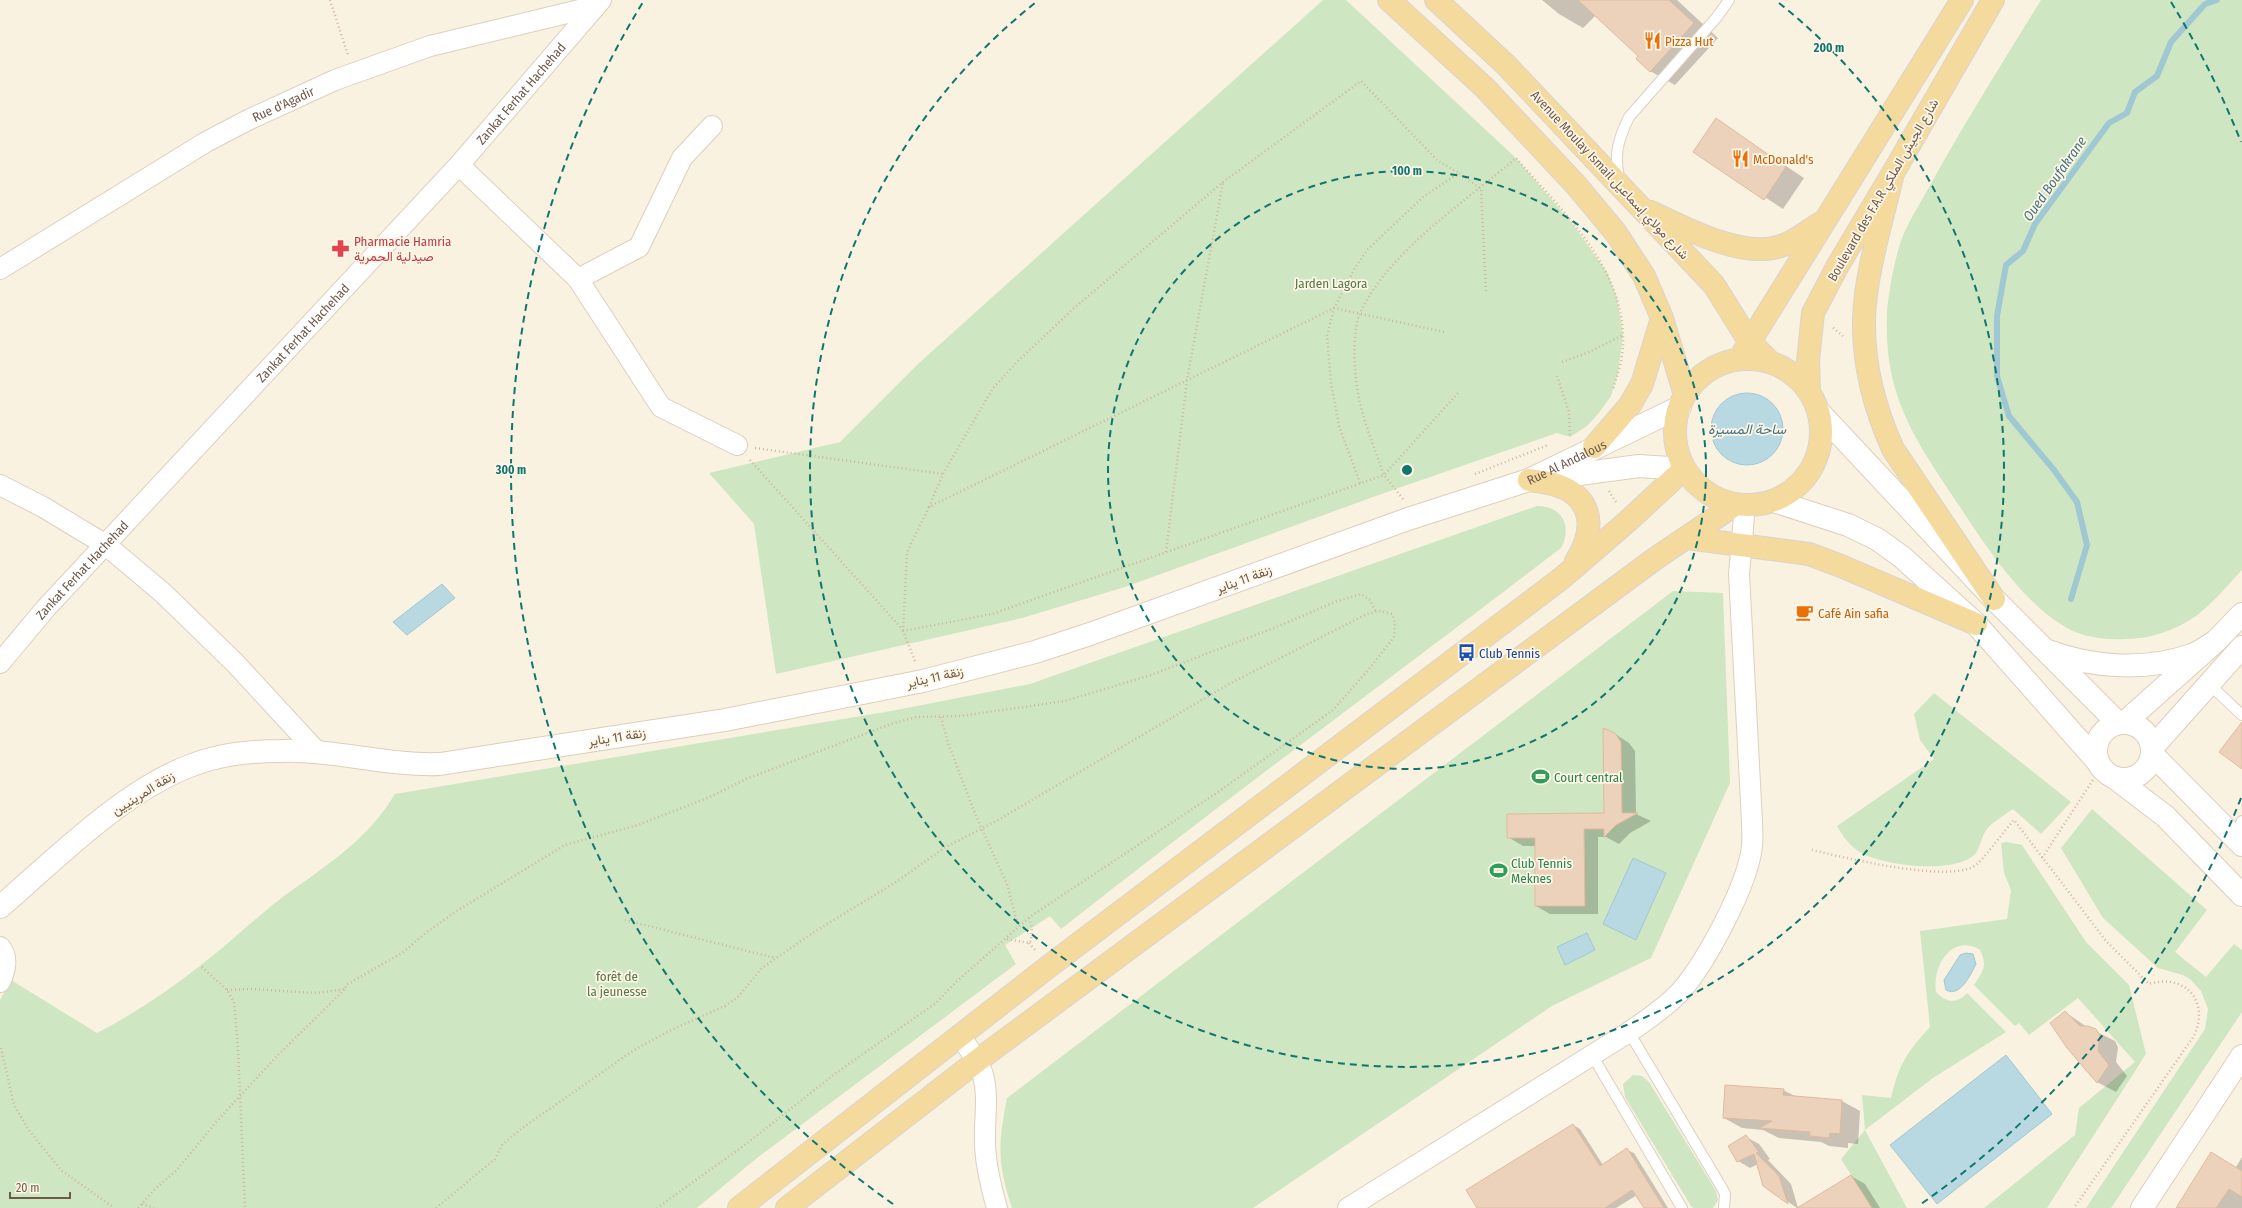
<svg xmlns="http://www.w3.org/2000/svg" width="2242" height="1208" viewBox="0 0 2242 1208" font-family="'Fira Sans Condensed',Vazirmatn,sans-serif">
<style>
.green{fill:#cee6c1}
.water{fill:#b8d9e2;stroke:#9fc8d3}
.shadow{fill:#0003}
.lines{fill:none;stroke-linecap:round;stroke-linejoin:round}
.stream{stroke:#9fc8d3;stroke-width:6}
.building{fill:#edd2bb;stroke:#dfba9d}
.service-casing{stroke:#ddcfbe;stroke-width:12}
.minor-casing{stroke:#ddcfbe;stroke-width:22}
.secondary-casing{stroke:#dfcdba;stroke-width:24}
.primary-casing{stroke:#dad4d0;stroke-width:24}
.path{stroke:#d2b69f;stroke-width:2.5;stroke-dasharray:1 3;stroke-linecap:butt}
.service{stroke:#fff;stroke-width:10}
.minor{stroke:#fff;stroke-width:20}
.secondary{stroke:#fff;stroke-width:22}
.primary{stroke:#f5da9e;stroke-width:22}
.ring{fill:none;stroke:#0f766e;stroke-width:2;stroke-dasharray:7 5}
.labels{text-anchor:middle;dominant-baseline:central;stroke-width:3.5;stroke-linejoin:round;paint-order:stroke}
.food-label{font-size:13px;fill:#c56008;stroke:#fef6e7;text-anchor:start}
.street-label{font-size:13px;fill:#6f5a4a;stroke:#fef6e7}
.health-label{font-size:13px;fill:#be3a42;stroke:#fef6e7;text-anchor:start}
.park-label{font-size:13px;fill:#537a46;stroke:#fef6e7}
.transit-label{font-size:13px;fill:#164399;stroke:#fef6e7;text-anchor:start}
.leisure-label{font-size:13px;fill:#27864d;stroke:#fef6e7;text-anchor:start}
.water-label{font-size:14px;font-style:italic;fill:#467481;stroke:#fef6e7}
.centre{fill:#0f766e;stroke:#fef6e7;stroke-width:2}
.ring-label{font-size:12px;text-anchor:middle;font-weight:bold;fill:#0f766e;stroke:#fef6e7;stroke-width:3.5;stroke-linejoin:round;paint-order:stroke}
</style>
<rect width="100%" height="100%" fill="#faf2e1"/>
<path class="green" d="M1323,0H1346L1516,158L1575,227L1608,274L1617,298L1623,335L1618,373L1611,396L1598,414L1587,426L1570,437L1557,433L1387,492L1125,587L1022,618L776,674L754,524L709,473L840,442L918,364Z
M2041,0H2242V570C2227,586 2213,603 2196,616C2176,630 2150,639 2126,639C2108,640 2084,638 2067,628C2023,603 1987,548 1960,507C1915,439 1883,397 1887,311C1889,290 1895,257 1902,238C1910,218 1923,199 1933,180C1967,119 2004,60 2041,0Z
M1537,506C1562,506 1573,526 1561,548C1395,675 1226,799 1061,929L1050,916L1005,945L1016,964L757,1158L697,1208H0V1000L11,980L97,1033C134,1014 168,991 201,965C226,946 250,923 275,903C321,868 364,845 395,794L891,711L1030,684Z
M1673,591L1723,593L1730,783L1651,958L1552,1006L1253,1208H1012C997,1162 998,1144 1007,1098Z
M1934,693L2071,802L2041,834L2013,809C2005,815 1990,823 1985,832C1981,839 1979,852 1973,856C1950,874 1882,866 1858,851C1849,845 1842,835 1837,826L1934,759L1920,740L1914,714Z
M2092,809L2207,910L2175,952L2206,977L2234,944L2242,950V1012L2111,1208H2086L2205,1029L2208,1009L2201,991L2190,979L2183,975L2158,968L2103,918L2061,848Z
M2006,842L2022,845L2086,942L2129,985L2146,1054L2047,1208H1984L2075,1135L2079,1108L2135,1062L2078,998L2029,1035L2019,1023L2015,1026L1974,985C1983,971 1988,967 1980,950C1952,933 1932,966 1936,992C1946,1002 1956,1005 1967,993L2006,1032L1933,1078L1865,1130L1907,1208H1872L1841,1159L1865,1130L1862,1095L1891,1098C1899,1064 1907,1052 1930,1027L1920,931L2007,919L2011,890L2004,873L2001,843Z
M1633,1075L1642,1076L1649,1082L1716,1191L1718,1200L1713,1208H1693L1691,1206L1625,1097L1623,1084Z"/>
<path class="water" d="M1711 429a36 36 0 1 1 72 0a36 36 0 1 1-72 0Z
M442,584L455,598L407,635L393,622Z
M1633,858L1666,873L1636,940L1603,924Z
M1587,933L1595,950L1565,965L1557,947Z
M1966,953L1973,954L1976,964C1971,974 1960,998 1946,990L1944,980L1960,955Z
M2006,1055L2052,1114L1937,1204L1890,1145Z"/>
<path class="shadow" d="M1542,0H1677L1718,38L1675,85L1650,71L1640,56L1596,15L1583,28L1559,14Z
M1716,120L1804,178L1783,209L1695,151Z
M1615,734L1629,743L1635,751L1636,814L1651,821L1630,833L1619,844L1606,837H1598V914H1550L1536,906V846H1523L1508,837L1605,814Z
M2065,1012L2087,1027L2115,1041L2118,1047L2116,1062L2127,1076L2116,1092L2097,1082Z
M1783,1090L1797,1097L1842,1101L1860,1111L1858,1144L1848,1143V1148L1829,1146L1821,1142L1779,1138L1763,1130L1742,1128L1724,1118Z
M1573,1125L1580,1129L1603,1165L1627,1150L1634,1153L1668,1208H1645L1637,1195L1616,1208H1478Z
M1746,1137L1759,1144L1770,1159L1768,1160L1791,1184L1798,1208L1851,1176L1865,1184L1880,1208H1797L1764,1185L1758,1164L1750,1168L1738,1161Z
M2242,1157V1208H2177L2236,1167Z"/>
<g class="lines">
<path class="stream" d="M2071,599L2087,545L2077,502L2054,470L2009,416L1997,376V316L2006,265L2023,251L2035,224L2109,123L2127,113L2135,92L2157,76L2171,42L2205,4L2217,0"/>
</g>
<path class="building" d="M1578,0H1669L1694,23L1650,72L1636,59L1638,56Z
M1716,118L1786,167L1764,200L1693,152Z
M2242,722V769L2219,752Z
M1603,728L1615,733L1621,742L1622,813H1638L1616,825L1604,837V829H1584L1585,906H1535V838H1507V814L1604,813Z
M2065,1011L2080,1026H2088L2096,1029L2100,1036L2098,1051L2109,1065L2097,1083L2067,1048L2050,1023Z
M1725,1085L1784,1089L1783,1095L1842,1100L1840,1134L1830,1133L1829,1138L1810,1136V1132L1759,1128L1772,1121L1723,1118Z
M1573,1124L1600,1166L1627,1148L1664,1208H1644L1632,1190L1605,1208H1477L1466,1190Z
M1746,1135L1759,1152L1756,1153L1779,1176L1788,1204L1763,1186L1754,1154L1737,1162L1728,1146Z
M2211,1152L2242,1171V1197L2229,1189L2216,1208H2176Z
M1851,1175L1872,1208H1797Z"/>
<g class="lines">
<defs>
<path id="service" d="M1619,178C1614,153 1618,140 1629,117L1717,17L1729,0
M2208,683L2242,715
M2235,838L2242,821
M1629,1032L1722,1188L1725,1194L1724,1208
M1592,1055L1682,1208"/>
<g id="minor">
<path d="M459,165L578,279L661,407L737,445"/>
<path id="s1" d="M0,269L206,142L248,120L335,80L430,46L596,6"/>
<path d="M578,279L639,247L682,158L712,126"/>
<path d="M0,485L43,507L106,545L163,593L236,664L318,753"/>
<path id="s2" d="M0,663L46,608L459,165L601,0"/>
<path d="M0,947C9,957 5,972 0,982"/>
<path d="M960,1036C968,1048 979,1061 983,1075C989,1097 984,1120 985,1142C985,1164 991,1187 997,1208"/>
<path d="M1348,1208L1629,1032C1647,1020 1666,1007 1681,991C1706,962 1748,885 1752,846C1753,838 1752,830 1752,822L1739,574L1745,505"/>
</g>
<g id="secondary">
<path d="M1819,412L1994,599L2118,723"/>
<path d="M1542,479L1639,466L1684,469"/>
<path d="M1774,501L1848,525L1877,539L1902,557L1976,624L2097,761"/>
<path d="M2048,651C2094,668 2145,671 2192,655C2200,652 2208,646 2216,641"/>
<circle cx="2124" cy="751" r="28"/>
<path d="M2124,723L2216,641L2242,614"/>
<path d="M2152,748L2242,647"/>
<path d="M2152,754L2242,845"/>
<path d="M2115,778L2165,816L2242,895"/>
<path id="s3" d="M0,907C60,856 133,779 211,759C233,753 258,751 280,751C334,749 386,766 440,764L725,720L923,681L1035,652L1090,634L1408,519L1529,480L1680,407"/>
<path d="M2142,1208L2242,1056"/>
</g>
<path id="primary" d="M1389,0L1485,88L1576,185L1616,233L1644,276L1662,318L1685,395
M1436,0L1506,65L1714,285L1749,341L1769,361
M1893,173C1883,217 1865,275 1864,319C1863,365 1874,407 1893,449L1994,599
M1651,212C1684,228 1736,255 1773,248C1791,245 1805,233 1819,224
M1743,353L1962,0
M1675 432a73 73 0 1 1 146 0a73 73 0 1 1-146 0Z
M1809,390L1808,361L1813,313L1837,267L1893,173L1993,0
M1594,447L1630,405L1642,384L1662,318
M1529,480C1542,482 1556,483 1568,490C1597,507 1591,538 1576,561
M1687,538L1809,554L1841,566L1976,624
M739,1208L1048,967L1562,578L1628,521L1684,469
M787,1208L977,1061L1656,558L1736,504"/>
</defs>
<use href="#service" class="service-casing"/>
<use href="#minor" class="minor-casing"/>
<use href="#secondary" class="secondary-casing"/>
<use href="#primary" class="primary-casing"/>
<path class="path" d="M330,0L348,55
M1833,328L1843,336
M1562,362L1587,353L1623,335
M1557,376L1569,412L1570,437
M755,448L943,474
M750,460L903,630
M1475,474L1548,445
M1360,483L1339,426L1331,383L1327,336L1334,308L1355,268L1367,250L1423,197L1459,173L1481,189L1486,293
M1609,491L1617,504
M1403,499L1384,475L1458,393
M929,507L943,474L993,388L1018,361L1073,309L1223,182L1361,81L1438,161L1459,173
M1166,552L1187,380L1223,182
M903,631L907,552L929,507L1334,308L1444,332
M915,661L903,631L992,614L1384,475C1373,444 1359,411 1356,379C1354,361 1353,328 1360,313C1389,251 1465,202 1516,158C1560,209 1621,264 1623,335C1624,354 1619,372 1613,389
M941,717L948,743L976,816L1007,884L1018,926
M1812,850C1842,857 1954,885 1977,864C1988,854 2003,832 2014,820L2106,941L2149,984C2185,973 2210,1001 2194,1036L2074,1208
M2042,858L2093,780
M625,920L775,958
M1007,939L1029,943L1031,941L1032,927L1029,918
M1029,943L1035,950
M202,967L227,990L234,1002L238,1048L245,1208
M227,990L252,989L317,993L345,989L346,985L402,953L427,932L455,912L565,845L638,825L710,797L746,779L891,724L916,717L960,716L1065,701L1151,675L1274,628L1335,602L1361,594L1370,600L1376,612
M1,1048L14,1105L28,1129L61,1170L114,1208
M142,1204L154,1208
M138,1208L156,1188L176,1171L217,1121L277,1056L345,989
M436,1208L495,1159L502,1145L521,1129L634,1050L671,1030L725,1006L738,997L762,968L814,932L896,882L944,848L998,820L1229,684L1367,614L1380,611L1392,614L1395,623L1394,637L1369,669L1333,710L1218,792L1031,916L957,981L936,1003L836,1073L746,1144L657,1208"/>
<use href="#service" class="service"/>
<use href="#minor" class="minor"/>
<use href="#secondary" class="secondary"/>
<use href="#primary" class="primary"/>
</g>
<g class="ring">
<circle cx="1407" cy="470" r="299"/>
<path d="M1779 3A597 597 0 1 1 1035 3"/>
<path d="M2241 798A896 896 0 0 1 1921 1204M893 1204A896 896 0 0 1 643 2M2171 2A896 896 0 0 1 2241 142"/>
</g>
<defs>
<symbol id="restaurant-bare" viewBox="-9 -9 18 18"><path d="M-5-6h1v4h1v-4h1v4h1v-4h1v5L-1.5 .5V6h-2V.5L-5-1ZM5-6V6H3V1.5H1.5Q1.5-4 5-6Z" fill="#e8710a" stroke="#fef6e7" stroke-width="2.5" paint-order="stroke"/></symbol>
<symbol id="pharmacy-bare" viewBox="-9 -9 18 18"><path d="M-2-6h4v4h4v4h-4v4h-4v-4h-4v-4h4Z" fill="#e0444e" stroke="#fef6e7" stroke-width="2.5" paint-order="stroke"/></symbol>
<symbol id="cafe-bare" viewBox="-9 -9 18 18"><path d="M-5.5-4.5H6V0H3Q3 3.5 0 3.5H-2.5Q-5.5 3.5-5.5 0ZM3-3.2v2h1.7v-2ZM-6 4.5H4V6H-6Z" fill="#e8710a" stroke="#fef6e7" stroke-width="2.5" paint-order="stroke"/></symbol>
<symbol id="bus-bare" viewBox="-9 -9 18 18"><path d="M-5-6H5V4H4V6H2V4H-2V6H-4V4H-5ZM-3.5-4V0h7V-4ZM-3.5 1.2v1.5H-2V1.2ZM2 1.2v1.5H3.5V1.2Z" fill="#1a4fb4" stroke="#fef6e7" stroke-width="2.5" paint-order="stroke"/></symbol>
<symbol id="stadium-bare" viewBox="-9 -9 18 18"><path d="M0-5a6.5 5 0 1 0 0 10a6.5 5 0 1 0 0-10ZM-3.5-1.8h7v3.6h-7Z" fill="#2e9e5b" stroke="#fef6e7" stroke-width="2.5" paint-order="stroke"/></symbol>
</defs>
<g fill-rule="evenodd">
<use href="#restaurant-bare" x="1640" y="28" width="25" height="25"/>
<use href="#restaurant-bare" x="1728" y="146" width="25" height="25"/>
<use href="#pharmacy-bare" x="328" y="236" width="25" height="25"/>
<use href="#cafe-bare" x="1792" y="600" width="25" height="25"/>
<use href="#bus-bare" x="1454" y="640" width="25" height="25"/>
<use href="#stadium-bare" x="1528" y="764" width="25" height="25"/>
<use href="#stadium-bare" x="1486" y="858" width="25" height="25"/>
</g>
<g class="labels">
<g class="food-label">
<text x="1665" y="41">Pizza Hut</text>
<text x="1753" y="159">McDonald's</text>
<text x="1818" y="613">Café Ain safia</text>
</g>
<g class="street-label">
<text stroke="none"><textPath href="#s2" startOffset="772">Zankat Ferhat Hachehad</textPath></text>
<text stroke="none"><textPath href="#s1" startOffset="328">Rue d'Agadir</textPath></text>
<text transform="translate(1610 175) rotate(47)">Avenue Moulay Ismail شارع مولاي إسماعيل</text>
<text transform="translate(1883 190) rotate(-60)">Boulevard des F.A.R شارع الجيش الملكي</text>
<text stroke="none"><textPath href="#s2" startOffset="448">Zankat Ferhat Hachehad</textPath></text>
<text stroke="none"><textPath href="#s3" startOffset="1661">Rue Al Andalous</textPath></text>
<text stroke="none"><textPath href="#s2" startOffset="124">Zankat Ferhat Hachehad</textPath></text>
<text transform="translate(1244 579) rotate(-20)">زنقة 11 يناير</text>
<text transform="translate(935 677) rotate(-13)">زنقة 11 يناير</text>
<text transform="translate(617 737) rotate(-9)">زنقة 11 يناير</text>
<text transform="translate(143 793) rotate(-32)">زنقة المرينيين</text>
</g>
<g class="health-label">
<text x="354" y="241">Pharmacie Hamria<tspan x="354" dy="15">صيدلية الحمرية</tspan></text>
</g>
<g class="park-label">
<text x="1331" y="283">Jarden Lagora</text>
<text x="617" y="976">forêt de<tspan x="617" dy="15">la jeunesse</tspan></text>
</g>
<g class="transit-label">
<text x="1479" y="653">Club Tennis</text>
</g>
<g class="leisure-label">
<text x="1554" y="777">Court central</text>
<text x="1511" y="863">Club Tennis<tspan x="1511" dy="15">Meknes</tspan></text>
</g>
<g class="water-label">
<text transform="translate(2055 179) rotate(-55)">Oued Boufakrane</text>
<text x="1747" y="429">ساحة المسيرة</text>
</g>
</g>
<circle cx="1407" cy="470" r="6" class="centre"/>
<g class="ring-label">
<text x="1829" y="52">200 m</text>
<text x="1407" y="175">100 m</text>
<text x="511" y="474">300 m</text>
</g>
<path d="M10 1192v6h60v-6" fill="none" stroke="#6f5a4a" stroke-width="2"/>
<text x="16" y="1192" font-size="12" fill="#6f5a4a" stroke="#fef6e7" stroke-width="3" paint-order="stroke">20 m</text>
</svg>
